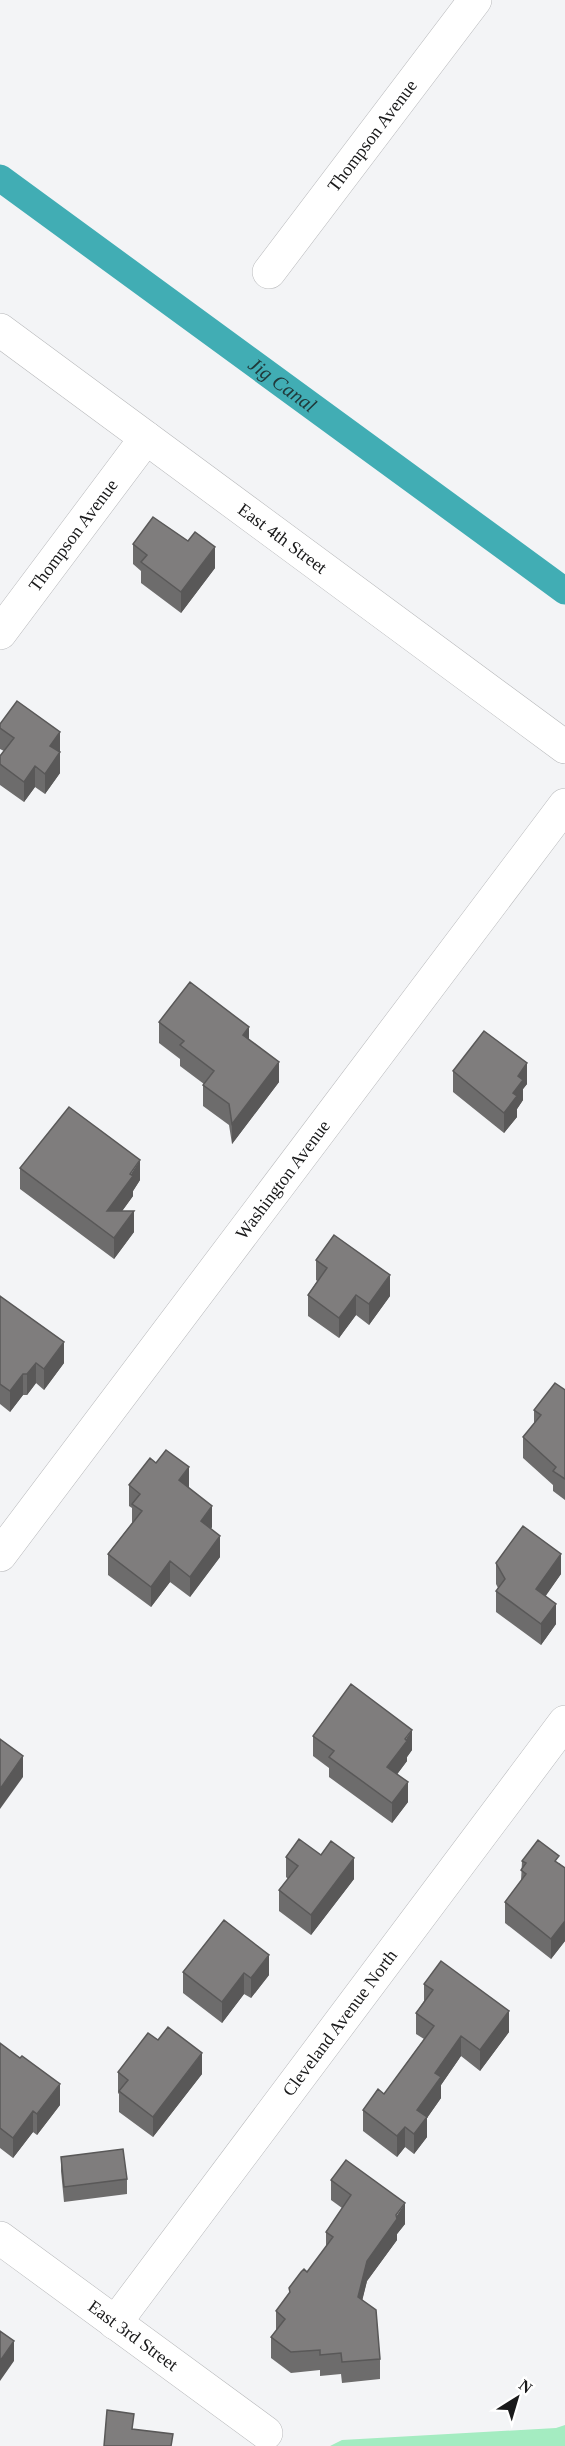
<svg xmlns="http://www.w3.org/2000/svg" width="565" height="2446" viewBox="0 0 565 2446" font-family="Georgia,serif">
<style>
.green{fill:#a4ecc1}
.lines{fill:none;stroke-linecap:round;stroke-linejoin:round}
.canal{stroke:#41adb4;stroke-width:27}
.minor-casing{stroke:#b8b9bb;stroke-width:34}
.minor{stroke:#fff;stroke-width:33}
.wall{fill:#6d6c6c}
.shaded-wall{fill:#595858}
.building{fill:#7f7d7d;stroke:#595858;stroke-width:1.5}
.labels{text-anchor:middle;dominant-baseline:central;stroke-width:4.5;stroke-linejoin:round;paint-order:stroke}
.street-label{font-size:18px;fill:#19191a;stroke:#fff}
.water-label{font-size:20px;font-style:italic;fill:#20393a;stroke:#fff}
</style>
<rect width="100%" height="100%" fill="#f3f4f6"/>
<path class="green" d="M565,2425V2446H330L342,2440L556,2428Z"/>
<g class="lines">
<path class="canal" id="s1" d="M0,178L565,591"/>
<defs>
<g id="minor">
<path id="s2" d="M269,272L475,0"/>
<path id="s3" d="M0,330L565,747"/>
<path id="s4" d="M0,633L146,438"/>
<path id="s5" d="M0,1555L565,805"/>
<path id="s6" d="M0,2238L266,2433"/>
<path id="s7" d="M115,2323L565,1722"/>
</g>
</defs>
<use href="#minor" class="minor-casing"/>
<use href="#minor" class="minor"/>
</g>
<path class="wall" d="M133,544L215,568L181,613L141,583V571L133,564Z
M0,724L60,732V773L45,794L35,787L24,802L0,785V756L4,751L0,749Z
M159,1022L249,1039L279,1082L232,1144L229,1125L203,1106V1085L204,1084L180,1066V1059L159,1043Z
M453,1071L527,1084L523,1089V1100L517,1109V1117L504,1133L453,1092Z
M20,1168L140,1180L133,1191V1196L122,1211L134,1232L114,1259L20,1189Z
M316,1260L390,1296L369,1325L356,1315L339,1338L308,1316V1295L317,1281L316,1280Z
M0,1296L64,1363L44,1390L36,1383L27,1395H23L10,1412L0,1404Z
M565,1390V1500L553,1491V1485L523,1458V1437L534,1424V1410Z
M129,1485L189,1488L212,1527L211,1529L220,1557L190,1597L170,1582L151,1607L108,1575V1554L132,1523V1508L129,1506Z
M496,1563L561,1574L545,1596L556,1624L541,1645L496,1612V1591L498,1588L496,1584Z
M313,1736L412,1750L407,1757V1761L397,1774L408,1802L392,1823L329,1777V1768L313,1756Z
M321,1855L354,1879L311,1935L279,1911V1890L288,1879L286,1877V1857Z
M522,1861L559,1863L565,1868V1941L551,1959L505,1923V1902L521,1881Z
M224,1920L269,1975L251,1998L244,1994L222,2023L183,1993V1972Z
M424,1984L509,2032L480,2071L461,2056L441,2085V2098L427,2118V2137L414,2154L405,2147L397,2157L363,2131V2110L384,2094L424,2039L416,2034V2013L424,2001Z
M0,2043L60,2105L37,2135L33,2132L13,2158L0,2148Z
M118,2072L202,2074L153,2137L119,2112V2094L118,2093Z
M61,2157L127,2179V2194L64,2202L61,2171Z
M331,2180L405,2224L397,2234V2240L367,2281L362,2300L380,2359V2379L342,2383L341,2374L320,2376V2370L291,2373L271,2358V2337L276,2331V2311L289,2293V2288L307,2272L326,2247V2232L342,2208L331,2200Z"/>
<path class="shaded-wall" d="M215,547V568L181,613V592Z
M60,732V773L45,794V774L50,746Z
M35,766V787L24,802V782Z
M249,1027V1047L243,1035Z
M279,1062V1082L232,1144V1124Z
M527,1063V1084L523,1089V1100L517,1109V1117L504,1133V1113L513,1093L518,1076Z
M140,1160V1180L133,1191V1196L107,1232V1211Z
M134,1211V1232L114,1259V1238Z
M390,1275V1296L369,1325V1304Z
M356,1295V1315L339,1338V1318Z
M64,1342V1363L44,1390V1369Z
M36,1363V1383L27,1395V1374Z
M23,1374V1395L10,1412V1391Z
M189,1467V1488L179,1501V1480Z
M212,1506V1527L201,1542V1521Z
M220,1536V1557L190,1597V1577Z
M561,1554V1574L536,1610V1589Z
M170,1561V1582L151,1607V1587Z
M556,1604V1624L541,1645V1624Z
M412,1730V1750L407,1757V1761L387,1788V1767Z
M23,1756V1777L0,1809V1789Z
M408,1782V1802L392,1823V1803Z
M354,1858V1879L311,1935V1915Z
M565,1921V1941L551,1959V1939Z
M269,1955V1975L251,1998V1978Z
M244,1973V1994L222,2023V2002Z
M509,2011V2032L480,2071V2050Z
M461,2036V2056L441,2085V2098L427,2118V2137L414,2154V2134L417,2110L435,2073Z
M202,2053V2074L153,2137V2117Z
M60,2084V2105L37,2135V2114Z
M33,2111V2132L13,2158V2138Z
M405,2127V2147L397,2157V2136Z
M405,2203V2224L397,2234V2240L367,2281L358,2318V2297L367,2261Z
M14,2341V2361L0,2381V2361Z"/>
<path class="building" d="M153,517L188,541L195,532L215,547L181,592L141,562L147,555L133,544Z
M17,701L60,732L50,746L60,752L45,774L35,766L24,782L0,764V756L14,738L0,728V724Z
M190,982L249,1027L243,1035L279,1062L232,1124L229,1104L203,1085L214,1071L180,1045L184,1041L159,1022Z
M484,1031L527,1063L518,1076L523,1080L513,1093L517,1096L504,1113L453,1071Z
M69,1107L140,1160L130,1174L133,1176L107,1211H134L114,1238L20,1168Z
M334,1235L390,1275L369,1304L356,1295L339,1318L308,1295L327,1268L316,1260Z
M0,1296L64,1342L44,1369L36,1363L27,1374H23L10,1391L0,1384Z
M555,1383L565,1390V1479L553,1471L556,1467L523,1437L541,1415L534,1410Z
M166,1450L189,1467L179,1480L212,1506L201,1521L220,1536L190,1577L170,1561L151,1587L108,1554L142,1511L132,1504L140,1494L129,1485L150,1458L156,1463Z
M523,1526L561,1554L536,1589L556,1604L541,1624L496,1591L505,1579L496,1563Z
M351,1684L412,1730L405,1739L407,1741L387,1767L408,1782L392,1803L329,1757L334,1751L313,1736Z
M0,1739L23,1756L0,1789Z
M299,1839L321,1855L331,1841L354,1858L311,1915L279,1890L298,1866L286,1857Z
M538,1840L559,1856L555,1861L565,1868V1921L551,1939L505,1902L526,1874L521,1870L526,1863L522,1861Z
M224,1920L269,1955L251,1978L244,1973L222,2002L183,1972Z
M441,1961L509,2011L480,2050L461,2036L435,2073L441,2077L417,2110L427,2117L414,2134L405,2127L397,2136L363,2110L378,2089L384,2094L434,2026L416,2013L433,1990L424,1984Z
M168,2027L202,2053L153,2117L119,2091L128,2080L118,2072L148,2033L158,2040Z
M0,2043L20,2058L22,2056L60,2084L37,2114L33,2111L13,2138L0,2128Z
M123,2149L127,2179L64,2187L61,2157Z
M346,2160L405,2203L396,2215L397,2219L367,2261L358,2297L376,2310L380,2359L342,2362L341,2353L320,2355V2350L291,2352L271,2337L285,2319L276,2311L290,2292L289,2288L301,2272L304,2269L307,2272L333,2237L326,2232L351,2195L331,2180Z
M0,2331L14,2341L0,2361Z
M107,2410L134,2414L132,2429L173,2434L171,2446H104Z"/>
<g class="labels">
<g class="street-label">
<text stroke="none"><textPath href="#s2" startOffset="171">Thompson Avenue</textPath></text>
<text stroke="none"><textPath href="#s4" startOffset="122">Thompson Avenue</textPath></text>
<text stroke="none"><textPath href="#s3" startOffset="351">East 4th Street</textPath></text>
<text stroke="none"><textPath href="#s5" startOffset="470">Washington Avenue</textPath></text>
<text stroke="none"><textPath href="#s7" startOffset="375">Cleveland Avenue North</textPath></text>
<text stroke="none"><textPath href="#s6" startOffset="165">East 3rd Street</textPath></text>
</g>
<g class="water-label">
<text stroke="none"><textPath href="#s1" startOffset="350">Jig Canal</textPath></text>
</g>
</g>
<g transform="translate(517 2398) rotate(37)" stroke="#ffffff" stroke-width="4.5" paint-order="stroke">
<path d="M0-4.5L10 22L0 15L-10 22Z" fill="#19191a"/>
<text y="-9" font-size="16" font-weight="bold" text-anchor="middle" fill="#19191a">N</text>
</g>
</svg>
